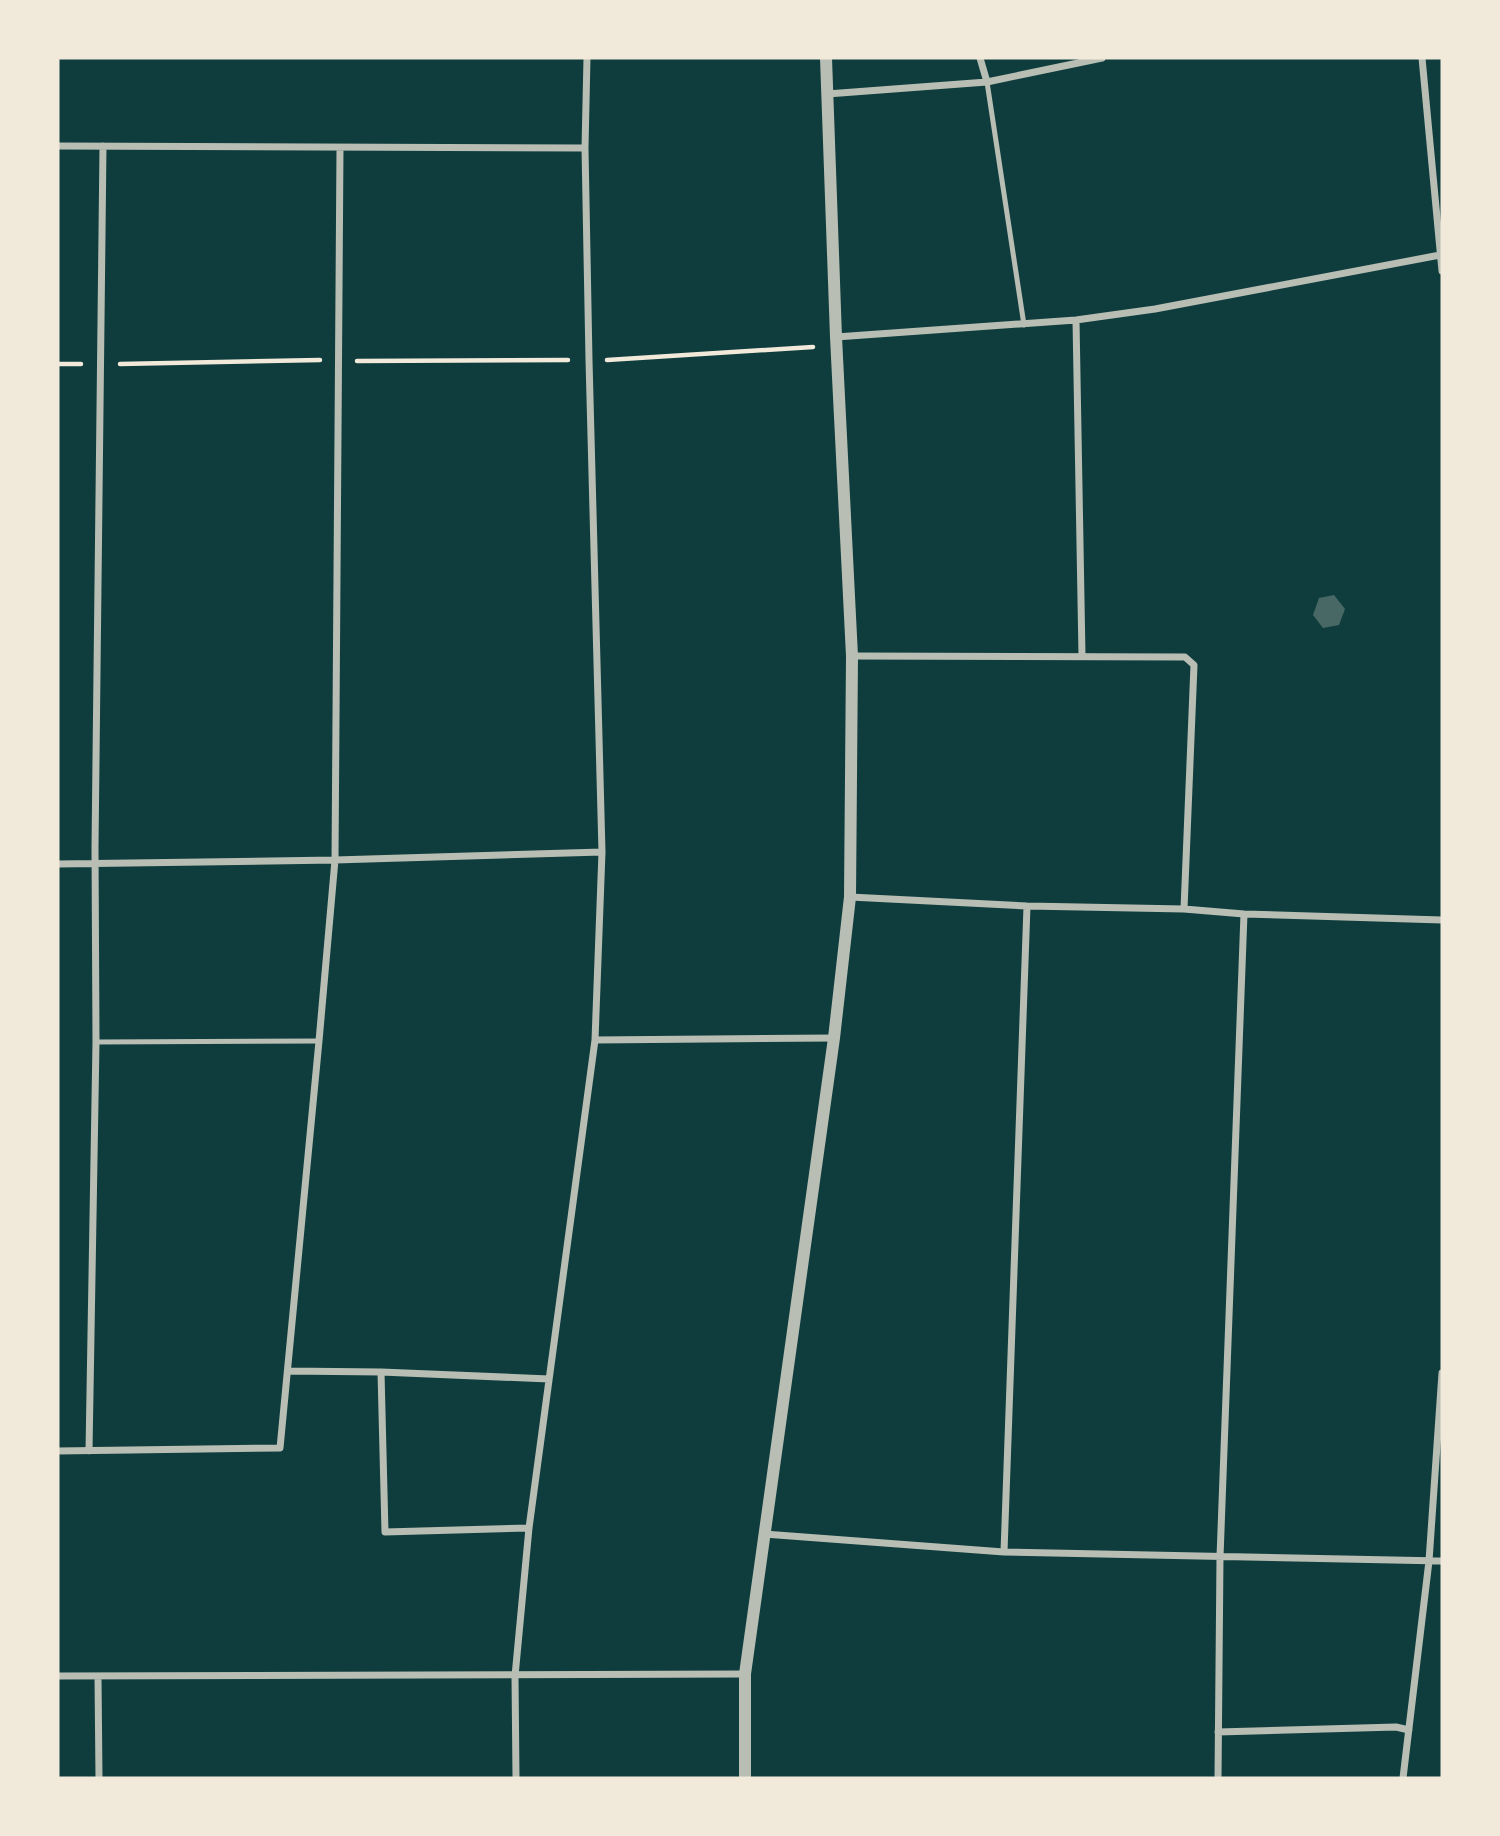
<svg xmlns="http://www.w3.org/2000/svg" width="1500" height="1836" viewBox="0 0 1500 1836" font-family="'Varela Round',sans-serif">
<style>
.building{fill:#486865}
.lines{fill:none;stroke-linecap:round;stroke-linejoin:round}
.path{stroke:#f1e9da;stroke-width:4.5}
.service{stroke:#b8beb3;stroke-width:5}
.minor{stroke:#b8beb3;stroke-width:7}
.tertiary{stroke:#b8beb3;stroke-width:12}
</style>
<rect width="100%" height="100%" fill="#0f3d3e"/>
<path class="building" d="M1334,595L1345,609L1339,625L1323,628L1313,615L1319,598Z"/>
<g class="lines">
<path class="path" d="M607,360L813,347
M357,361L568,360
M58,364H81
M120,364L320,360"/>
<path class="service" d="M987,82L1024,325
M96,1042L319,1041"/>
<path class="minor" d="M980,58L987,82
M1422,58L1442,271
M827,94L987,82L1102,58
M58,146L585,148
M1076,320L1082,656
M836,337L1076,320L1155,309L1440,255
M852,656L1185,657L1194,665L1184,909
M58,864L335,860L602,852
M850,897L1027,906L1184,909L1244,914L1442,920
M595,1040L834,1038
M288,1371L381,1372L549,1379
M381,1372L385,1532L529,1528
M58,1451L280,1448L319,1041L335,860L340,148
M89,1451L96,1042L95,848L103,146
M764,1534L1004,1552L1442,1561
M1004,1552L1027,906
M58,1676L745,1674
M98,1677L99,1778
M1218,1732L1396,1727L1409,1730
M516,1778L515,1676L529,1528L595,1040L602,852L589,360L585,148L587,58
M1218,1778L1220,1557L1244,914
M1403,1778L1429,1561L1442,1373"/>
<path class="tertiary" d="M745,1778V1674L834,1038L850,897L852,656L836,337L826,58"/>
</g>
<rect width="1500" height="1836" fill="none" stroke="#f1e9da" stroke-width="119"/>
</svg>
